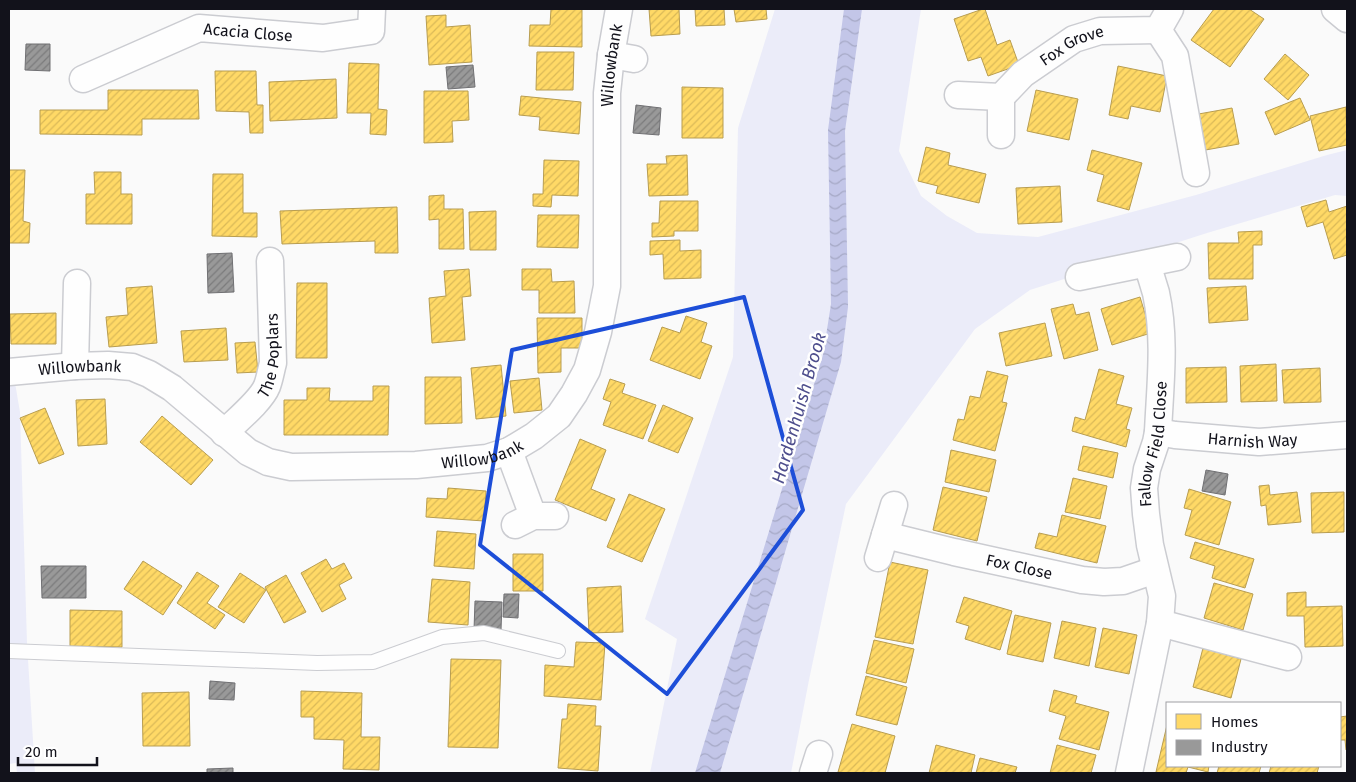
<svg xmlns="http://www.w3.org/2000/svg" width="1356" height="782" viewBox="0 0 1356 782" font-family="'Fira Sans',sans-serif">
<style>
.grass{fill:#ebecf9}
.water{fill:url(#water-waves)}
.homes{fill:url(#homes-hatch);stroke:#b89d50}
.industry{fill:url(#industry-hatch);stroke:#707073}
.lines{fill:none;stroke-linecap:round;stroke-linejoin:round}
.service-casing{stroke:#cbccd1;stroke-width:16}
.minor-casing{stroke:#cbccd1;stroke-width:29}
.service{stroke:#fefefe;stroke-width:14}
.minor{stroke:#fefefe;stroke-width:26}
.marked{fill:none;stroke:#1d4ed8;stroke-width:4;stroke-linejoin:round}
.labels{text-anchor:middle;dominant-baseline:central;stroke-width:5;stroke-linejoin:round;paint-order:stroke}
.street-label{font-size:16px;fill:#12121b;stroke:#fff}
.water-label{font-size:18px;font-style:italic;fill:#4e4e8d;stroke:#fff}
</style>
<defs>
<pattern id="water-waves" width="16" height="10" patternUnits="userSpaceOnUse" patternTransform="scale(1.25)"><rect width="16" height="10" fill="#c3c6e8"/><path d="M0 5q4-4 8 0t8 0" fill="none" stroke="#a6a9c6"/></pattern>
<pattern id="homes-hatch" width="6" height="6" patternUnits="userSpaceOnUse" patternTransform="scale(1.25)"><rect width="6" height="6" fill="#ffd966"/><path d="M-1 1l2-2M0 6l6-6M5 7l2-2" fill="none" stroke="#dab958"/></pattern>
<pattern id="industry-hatch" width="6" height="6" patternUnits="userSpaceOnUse" patternTransform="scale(1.25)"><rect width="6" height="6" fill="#999"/><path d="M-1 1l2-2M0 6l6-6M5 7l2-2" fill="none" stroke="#7b7b7c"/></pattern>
</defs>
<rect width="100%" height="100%" fill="#fafafa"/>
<path class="grass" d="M775,9H921L899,151L921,196L947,216L977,233L1038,237L1196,195L1327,155L1347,150V196L1335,195L1207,233L1030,290L975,329L846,504L809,680L791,773H650L677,639L645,619L733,357L738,128Z
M9,348L20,412L27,643L35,773H17L16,763L9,764Z"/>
<path class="water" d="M844,9H862L845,131L848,307L841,362L720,773H695L823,355L831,304L828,130Z"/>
<path class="homes" d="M551,9H582V47L529,46L530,25H550Z
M649,9H679L680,34L651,36Z
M695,9H724L725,25L696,26Z
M734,9H766L767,19L736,22Z
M983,9H985L997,45L1010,40L1019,65L988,76L981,57L968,61L954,19Z
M1214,9H1249L1264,19L1230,67L1191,40Z
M446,15V27L470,25L472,62L429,65L426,16Z
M537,52H574L573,90H536Z
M1285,54L1309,75L1288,100L1264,79Z
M349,63L379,64L378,109L387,110L386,135L370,134L371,113H347Z
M1118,66L1167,76L1160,112L1131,106L1128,119L1109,115Z
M215,71H256L257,105H263V133H250L249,112L216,111Z
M336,79L337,118L270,121L269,82Z
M682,87L723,88V138H682Z
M108,90H198L199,119H142V135L40,134V110H108Z
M1036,90L1078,99L1069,140L1027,131Z
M424,91H468L469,120L452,121L453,142L424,143Z
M521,96L581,102L579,134L539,130L540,117L519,115Z
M1300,98L1310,120L1275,135L1265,112Z
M1346,107L1347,145L1319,151L1310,116Z
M1232,108L1239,144L1200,151L1193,115Z
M926,147L950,153L948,165L986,174L979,203L936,193L938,186L918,181Z
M1092,150L1142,163L1129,210L1097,201L1104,175L1087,170Z
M687,155L688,195L649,196L647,164H667L666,156Z
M544,160L579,161L578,196L552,195L551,207L533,206V194H543Z
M9,170H25L23,221L30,223L29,243H9Z
M94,172H121V194H132V224H86V194H95Z
M213,174H243V213H257V237L212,236Z
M1060,186L1062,222L1018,224L1016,188Z
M444,195V209H463L464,249H439V219L429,220V196Z
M1326,200L1329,212L1347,206V255L1334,259L1323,222L1307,227L1301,207Z
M660,201H698V231H674V236L652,237V223H659Z
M397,207L398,253H375V241L282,244L280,211Z
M496,211V250H470L469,212Z
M538,215H579L578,248L537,247Z
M1262,231V245H1253V279H1209L1208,243H1239L1238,232Z
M680,240V251L701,250V278L664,279L663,254L650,255V241Z
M469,269L471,296L462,297L465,340L432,343L429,298L446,296L444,271Z
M522,269H551L552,282L574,281L575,313H539V290H522Z
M297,283H327V358H296Z
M152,286L157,343L109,347L106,317L128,315L126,288Z
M1246,286L1248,320L1209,323L1207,288Z
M1140,297L1151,333L1112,345L1101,309Z
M1073,304L1076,315L1089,312L1098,350L1064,359L1051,309Z
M56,313V344H11L10,314Z
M686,316L707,323L701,342L712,346L700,379L650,360L662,327L680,333Z
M537,318H582V348H561V372L538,373Z
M1045,323L1052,356L1006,366L999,333Z
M226,328L228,360L184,362L181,331Z
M255,342L258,372L237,373L235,343Z
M1276,364L1277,401L1241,402L1240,366Z
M501,365L506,416L476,419L471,368Z
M1226,367L1227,402L1186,403V368Z
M1320,368L1321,402L1284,403L1282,370Z
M1099,369L1124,376L1116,404L1132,408L1126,429L1130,430L1126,447L1072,431L1075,417L1085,420Z
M987,371L1008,376L1002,402L1007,403L995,451L953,440L958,419L964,420L970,396L980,398Z
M425,377H461L462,423L425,424Z
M539,378L542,410L514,413L510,381Z
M610,379L625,384L622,393L656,405L643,439L603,425L611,402L603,399Z
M373,386H389L388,435H284V400H307V388H330L329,401H373Z
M105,399L107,444L78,446L76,400Z
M663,405L693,418L678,453L648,441Z
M45,408L64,454L39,464L20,418Z
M162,416L213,460L191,485L140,442Z
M580,439L606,450L591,489L615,499L606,521L555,500Z
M1083,446L1118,453L1113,478L1078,470Z
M951,450L996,460L989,492L945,482Z
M1073,478L1107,486L1100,519L1065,512Z
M1269,485L1270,495L1297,492L1301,522L1268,525L1266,505L1261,506L1259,486Z
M943,487L987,497L977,541L933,530Z
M448,488L486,491L484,521L426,517L427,498L447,499Z
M1189,489L1231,502L1219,545L1185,535L1192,510L1184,508Z
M1344,492V532L1312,533L1311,493Z
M629,494L665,509L642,562L607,547Z
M1062,515L1106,526L1097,563L1035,548L1039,533L1057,537Z
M437,531L476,534L474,569L434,566Z
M1195,542L1254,559L1245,588L1212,578L1215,566L1190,558Z
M513,554H543V591H513Z
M326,559L332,569L344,563L352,578L339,585L346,599L322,612L301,573Z
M143,561L182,586L163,615L124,589Z
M890,562L928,570L913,644L875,637Z
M197,572L219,586L207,603L225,615L215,629L177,603Z
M240,573L266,590L244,623L218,607Z
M286,575L306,612L284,623L265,587Z
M432,579L470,582L468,625L428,622Z
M1214,583L1253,594L1243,630L1204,618Z
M621,586L623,632L589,633L587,588Z
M1306,592V607L1342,606L1343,646L1305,647L1304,616H1287V593Z
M964,597L1012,611L1000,650L965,639L969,626L956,622Z
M70,610L122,611V647L70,646Z
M1015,615L1051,623L1043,662L1007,654Z
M1062,621L1096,628L1089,666L1054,658Z
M1103,628L1137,635L1129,674L1095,667Z
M874,640L914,649L906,683L866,673Z
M576,642L605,643L601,700L544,696L545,665L574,667Z
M1203,648L1241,659L1231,698L1193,687Z
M451,659L501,660L498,748L448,747Z
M866,676L907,687L897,725L856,715Z
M1054,690L1077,696L1075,703L1109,712L1099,750L1059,739L1066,716L1049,711Z
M301,691L362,693L361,737H380L379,770L343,769L344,740L314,739V717H301Z
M189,692L190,746H143L142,693Z
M568,704L596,706L595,726H601L598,771L558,768L562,719H567Z
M1347,716V750H1346L1345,740H1340V717Z
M852,724L895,736L885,773H844L838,772Z
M1167,725V766H1209L1208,772L1188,767L1186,773H1160L1156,772Z
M936,745L975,755L971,773H929Z
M1057,745L1096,755L1091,773H1050Z
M980,758L1017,767L1015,773H976Z
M1219,766H1261L1259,773H1217Z
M1271,766H1319L1317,773H1269Z"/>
<path class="industry" d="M26,44H50V71L25,70Z
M473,65L475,87L448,89L446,67Z
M636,105L661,108L659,135L633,133Z
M232,253L234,292L208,293L207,254Z
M1206,470L1228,474L1225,495L1202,491Z
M41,566H86V598H42Z
M504,594H519L518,618L503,617Z
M475,601L502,602L501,630H474Z
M210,681L235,683L234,700L209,699Z
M233,768V773H207V769Z"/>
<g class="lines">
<defs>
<path id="service" d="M9,651L317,663L373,662L442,637L484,633L558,651"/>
<g id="minor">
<path d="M1335,9L1347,19"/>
<path d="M1158,30L1175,56L1196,173"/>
<path d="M611,55L634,59"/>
<path id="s1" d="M83,79L199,28L323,38L371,31L372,9"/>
<path id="s2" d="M958,95L1001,97L1023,74L1074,39L1100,31L1158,30L1170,9"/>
<path d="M1001,135V97"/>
<path d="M1079,277L1177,257"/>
<path d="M75,366L77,283"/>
<path id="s3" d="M9,372L75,366L108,365L132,367L149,374L172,388L248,452L268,462L291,467L416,465L487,458L509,451L534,436L559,416L574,394L587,370L598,332L607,286V93L611,55L619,9"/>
<path id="s4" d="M1158,432L1175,435L1259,442L1347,435"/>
<path id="s5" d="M224,433C236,421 261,401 267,386C270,378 271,370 273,363L270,261"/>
<path d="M509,451L533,516"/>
<path d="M515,525L533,516H555"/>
<path d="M885,535L894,505"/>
<path id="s6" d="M878,558L885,535L954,552L1082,580L1104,582L1123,581L1155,570"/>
<path d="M1160,623L1288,657"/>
<path d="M813,773L819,754"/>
<path id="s7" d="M1129,773L1160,623L1162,596L1150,545L1146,514L1144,488L1147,469L1156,442L1158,432C1160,386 1166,339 1156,293C1153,283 1150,273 1147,264"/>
</g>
</defs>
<use href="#service" class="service-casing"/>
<use href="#minor" class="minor-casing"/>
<use href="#service" class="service"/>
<use href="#minor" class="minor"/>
</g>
<path class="marked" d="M744,297L803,510L667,694L480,545L512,350Z"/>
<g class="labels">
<g class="street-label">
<text stroke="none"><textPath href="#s1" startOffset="176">Acacia Close</textPath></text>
<text stroke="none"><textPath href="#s2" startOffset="132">Fox Grove</textPath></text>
<text stroke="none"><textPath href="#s3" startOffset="956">Willowbank</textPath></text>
<text stroke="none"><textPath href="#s5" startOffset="95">The Poplars</textPath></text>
<text stroke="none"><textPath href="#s3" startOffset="71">Willowbank</textPath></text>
<text stroke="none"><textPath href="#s4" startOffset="95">Harnish Way</textPath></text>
<text stroke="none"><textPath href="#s7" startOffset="335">Fallow Field Close</textPath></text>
<text stroke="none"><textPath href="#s3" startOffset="506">Willowbank</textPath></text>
<text stroke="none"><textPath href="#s6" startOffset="162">Fox Close</textPath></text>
</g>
<g class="water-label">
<text transform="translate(799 408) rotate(-74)">Hardenhuish Brook</text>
</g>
</g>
<rect width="1356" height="782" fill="none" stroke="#12121b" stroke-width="20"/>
<rect x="1166" y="702" width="175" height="65" fill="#ffffff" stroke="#a0a0a4"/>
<rect x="1176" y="714" width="25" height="15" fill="#ffd966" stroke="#a0a0a4"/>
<text x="1211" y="727" font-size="15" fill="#12121b">Homes</text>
<rect x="1176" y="740" width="25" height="15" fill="#999999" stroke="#a0a0a4"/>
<text x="1211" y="752" font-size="15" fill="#12121b">Industry</text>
<path d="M18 757v8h79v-8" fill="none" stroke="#12121b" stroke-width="2.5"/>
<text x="25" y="757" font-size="15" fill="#12121b" stroke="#ffffff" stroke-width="4" paint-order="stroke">20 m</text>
</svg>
